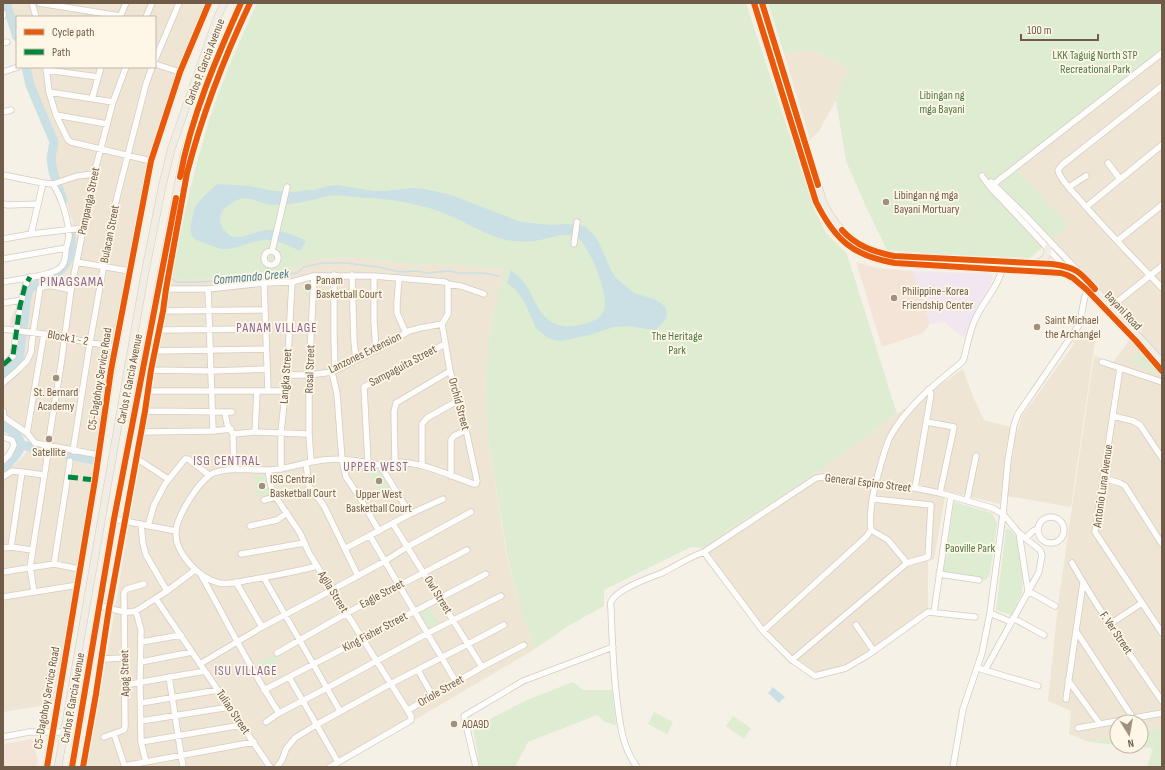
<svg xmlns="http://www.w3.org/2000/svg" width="1165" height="770" viewBox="0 0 1165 770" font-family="'Sofia Sans Condensed',sans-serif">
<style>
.residential{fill:#eee5d4}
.commercial{fill:#f3e4d7}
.education{fill:#f2e7f0}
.green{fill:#deecd2}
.water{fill:#cae0e4}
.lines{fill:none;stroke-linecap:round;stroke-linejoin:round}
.stream{stroke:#cae0e4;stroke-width:1.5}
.river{stroke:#cae0e4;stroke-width:9}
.minor-casing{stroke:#d3ccc2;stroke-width:7}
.major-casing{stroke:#d3cdc4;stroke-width:8}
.minor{stroke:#fefdfb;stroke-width:5.5}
.major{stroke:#f1ede4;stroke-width:7}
.quiet{stroke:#00873e;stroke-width:5;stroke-dasharray:10 5;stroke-linecap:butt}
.cycleway-casing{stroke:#fef7e7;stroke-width:8}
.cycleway{stroke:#e8590c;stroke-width:6}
.poi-dot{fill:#9f9080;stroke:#fef7e7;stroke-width:1.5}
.labels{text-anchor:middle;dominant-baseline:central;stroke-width:3.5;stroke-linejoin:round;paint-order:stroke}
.park-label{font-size:12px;fill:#4f7b45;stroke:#fef7e7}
.street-label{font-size:12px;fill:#705b49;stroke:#fef7e7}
.poi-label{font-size:12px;fill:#705b49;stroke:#fef7e7;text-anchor:start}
.water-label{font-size:13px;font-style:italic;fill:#47788a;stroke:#fef7e7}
.neighbourhood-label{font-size:13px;letter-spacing:1px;fill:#896594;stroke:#fef7e7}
.quarter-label{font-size:14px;letter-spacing:1px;fill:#896594;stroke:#fef7e7}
</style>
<rect width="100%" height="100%" fill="#f5f1e7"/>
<path class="residential" d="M9,3H206L148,163L103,451L52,704L3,712V472L20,460L28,450V440L3,422V379L22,360L31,292L40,285L53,280L70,264L75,242L73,223L54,163L56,140L40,109L35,92L30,67H155V17H17V27Z
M814,50L849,68L836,100L819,131L810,140L784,53Z
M1162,54V728L1141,732V722H1117V737L1089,742L1069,734L1071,711L1048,701L1058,605L1094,356L1113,362L1129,341L1142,331L1052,239L1068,225L1015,168Z
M360,257L409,264L456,265L506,269L493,315L485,372L488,437L506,553L521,609L535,649L335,767H87L118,592L124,552L147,421L171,277L186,280L213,278L272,273L299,267L310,259Z
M1075,337L1095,341L1071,507L1001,495L1000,504L946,491L934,559L928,561V612L846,668L815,676L795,662L791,665L761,633L704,559L701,548L810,477L897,414L963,369L973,397L984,420L1018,429L1022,416L1074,344L1073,342Z"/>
<path class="commercial" d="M856,262L877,268L913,271L930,324L923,333L882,347Z
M74,264L69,287L56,283Z
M17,307H24L21,327H10V319Z
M69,326L78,328L76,337L68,335Z
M15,333L21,334L17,358L3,372V367L13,357Z
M67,342L78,345L77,353L65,352Z
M33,739L38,761L37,767H3V744Z"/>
<path class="education" d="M913,271L993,274L988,292L976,311L970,323L964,338L944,322L930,324Z"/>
<path class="green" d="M257,3H746L814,209L826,233L847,254L897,414L810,477L701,548L691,547L604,590V606L568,626L535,649L521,609L507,554L488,437L485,372L493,315L505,269L456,265L409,264L360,257L311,259L299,267L272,273L213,278L186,280L171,277C181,229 191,181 205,134C218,89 237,46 257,3Z
M768,3H1162V54L1015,168L1069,225L1030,258L935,254L887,250L867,209L846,161L836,100L849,68L814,50L784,53Z
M303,279L312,280V295L303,294Z
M1138,352L1158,373L1157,374L1130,361Z
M379,469L389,487L380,493L369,474Z
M266,474L269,495L257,497L254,476Z
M954,502L992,513L997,523L990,574L986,580L943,574Z
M1006,529H1009L1017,537L1023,574L1022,594L1011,615L996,610Z
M427,603L438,622L428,628L417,609Z
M275,654L280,662L262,672L258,663Z
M573,682L583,690H612L616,725L605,722L597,715L528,742L515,767H480L473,728L527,700Z
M654,712L673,722L667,734L648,724Z
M733,716L751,728L744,739L726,726Z
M1162,728V767H1147L1153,748L1129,746H1141V732Z
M1117,737V745L1089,742Z"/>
<path class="water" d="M218,184L249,186L275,191L293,192L308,190H315L328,186L337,185L373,191H385L412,188L424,189L451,195L521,222L552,225L565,224L580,225L586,227L594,235L599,243L611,270L616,278L634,293L654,299L662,304L666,308L667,314L666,319L657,329L654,330L628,326L614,327L589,335L561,341L554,340L548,338L536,328L524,301L515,289L507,283L511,270C517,275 523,280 527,287C537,303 540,319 559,325C567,328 575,326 583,324C591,322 602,319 604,310C609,294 591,251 580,240C568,230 553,238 540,240C529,242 517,242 506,240C485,235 466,222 446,214C437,210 426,207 417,205C397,200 376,198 355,197C347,196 337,195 328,196C321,197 315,200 308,201C297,203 285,205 274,205C257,205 249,191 232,203C228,206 224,208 222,212C219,217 220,224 223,229C236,246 251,231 267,230C281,229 294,235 306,241L300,251C289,246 279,240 267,240C253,240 239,248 225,249C220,249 215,247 210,245C195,240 187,238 192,220C193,215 194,210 196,205C199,201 214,186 218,184Z
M773,687L785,697L779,703L768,693Z"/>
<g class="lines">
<path class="stream" d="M169,277L177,282H199L230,280L297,273L304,267L322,263H346L378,267L400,272L417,271L426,273L449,271L460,273H484L499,276"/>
<path class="river" d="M6,3L17,37
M26,67L30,85L54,142L51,158L53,172L63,200
M3,375L19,359L27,296L30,288C59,274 76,266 70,230
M3,426C7,428 11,430 14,433C30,447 13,458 3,469
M21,445L47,450
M52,451L93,460"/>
<defs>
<path id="minor" d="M32,3L36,17
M39,3L120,16
M3,13V16
M120,17L126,3
M146,17L152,3
M3,43L7,42
M155,60L179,3
M155,64L180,72
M46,67L49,92L56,115L68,140L71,142L151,161
M46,70L98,77
M3,72L18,67
M1162,86L1062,165L1058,170C1060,180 1074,193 1080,200C1106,230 1134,259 1162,288
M49,92L113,102
M92,99L101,67
M3,112L11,110
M56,115L107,124
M1108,163L1120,179
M3,175L43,183L53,184L77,176L94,174
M982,176L990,187L1026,225L1074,277
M991,182L1023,213L1077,270
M990,187L1162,53
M1069,187L1086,176
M3,204L8,205L38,204
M1086,207L1162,145
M31,234L43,183
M3,239L31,234L83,228
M1117,241L1162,205
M574,244L577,222
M264 258a7 7 0 1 1 14 0a7 7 0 1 1-14 0Z
M272,251L287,187
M3,259L66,248
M76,262L130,271
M334,275V337L335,370
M352,275L354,341L356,360
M374,276V321L376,350
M399,278L397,303V313L406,333
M3,282C18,279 44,277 57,270C66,265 65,258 66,249C67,245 68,241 69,237C69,221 62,198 53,184
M264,283L268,391
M448,284L461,286L484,294
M166,289H208L264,283L292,282L314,276H374L445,282L448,284V314L442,324
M208,289L213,431
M3,303L22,300
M1112,306L1162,266
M163,311L265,310
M3,329L44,334L115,347
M159,330L265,329
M155,351L266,349
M1102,362L1162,382
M3,365L13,356L20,306L25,286L30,277
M1120,368L1095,532L1162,633
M151,370L211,371L267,369
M332,372L337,394L342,460L346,477L360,498L379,531
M287,375H309L332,372L376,350L409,331L420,328L442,324
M3,383L18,370L27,361L31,352L33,333L40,288C50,283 61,288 71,290
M148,391H285
M3,411L4,417L27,433L35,443L99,455
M145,411L232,412
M225,412L227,424L233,434L234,469
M1113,416L1133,421L1140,425L1162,458
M927,422L954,427L940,493
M141,432L213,431L231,429
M255,432L257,391
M27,433L44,334
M233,434L255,432L309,434
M3,437L12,440L14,445L9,455L3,461
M73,451L90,342L114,209L146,84L152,67
M136,458L168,479
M311,462L309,434V375L314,276
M395,462L394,412L396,403L450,371
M306,463L309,486L324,506L358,576
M368,463L364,387L445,344
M380,465L410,514
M422,465V424L427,418L459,400
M281,469V432L287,375L292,282
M268,470L270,482L273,493L300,533L309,553L317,566L411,716V720L408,722L330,767
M451,476V440L454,436L466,430
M3,477L12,471L22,472
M1103,478L1120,483L1125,486L1162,544
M915,488L931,394L929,389
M264,500L276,497
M967,500L976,456
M1038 530a13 13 0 1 1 26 0a13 13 0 1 1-26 0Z
M114,519L176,531
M141,524L143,544L146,555L167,591
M393,524L482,667
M148,526L154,505L165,484L185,459H188L209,475
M250,526L277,520L287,513
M871,530L888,540L907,563
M1019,533L1028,591L1055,606
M370,536L456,682
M1026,538L1033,531L1037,529
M11,547L22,472L44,475
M3,548L11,547L32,550
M346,548L410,514L443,499
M704,552L763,631L792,660L815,676L846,668L868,655L928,612L975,617
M241,554L304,543
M1072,563C1099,611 1131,656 1162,701
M54,564L70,461
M317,566C295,572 272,576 249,580C240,582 228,585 219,583C199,578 174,553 176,531C177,516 198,483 210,475C224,466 253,471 270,470C288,469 305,462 323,460C338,458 354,460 369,463C372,463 377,465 381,465C386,465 390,462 395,462C423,462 448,475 474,484H476L477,481L466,430L450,371L442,324
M3,572L54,564L80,569
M939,574L979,580
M201,575C227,621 250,669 279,713
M264,578L340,711
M236,582L262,627
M34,592L30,567L49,446V439L61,364L71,290L94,174L113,102L126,67
M3,597L78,585
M156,599L270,767
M100,605C112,609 124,614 136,611L167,591L195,570
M136,611L141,630L140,682L141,742L146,762
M934,612L951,496
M990,613L1011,622
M1013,618L1044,635
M1110,624L1142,603
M856,625L874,651
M763,631L866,537L871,530C869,514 873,493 877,478C881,465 884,450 890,437C907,406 935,384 962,362L964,358C967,347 969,334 974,322C982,301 1002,285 1003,261
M1076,631L1133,718
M142,642L181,635
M277,653L347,613L467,550
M101,659L125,658
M792,660L907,563L928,557L931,505L873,499
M141,662L192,652
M200,664L262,627L332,590L385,561L407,547L471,512
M981,669L1038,686
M418,670L432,695
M169,677L183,767
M289,677L338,762
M1068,680L1100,724
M125,685L205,671
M264,690L486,574
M1066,699L1083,583
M141,703L218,690
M408,710L482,667L524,645
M141,721L230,707
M266,722L279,713L327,688L428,633L501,596
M1078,728L1162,713
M114,734L125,767
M3,737L29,732H64
M104,737L124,730L125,727L124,593L125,591L127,589L144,584
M141,742L242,725
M124,766L254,742
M83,767L96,694L109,608L145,411L151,370L163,311L166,289L187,173C202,115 224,58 250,3
M277,767L282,760L286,749L295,738L316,725L392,683L468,644L504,625
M476,767L464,716L523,681L613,647
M637,767C622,747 620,724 617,700C613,670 612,639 611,609C611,607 610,604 611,602C616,589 649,578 662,573C676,566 689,557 704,552L816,478L823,477L915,488L940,493L992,508L1003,514L1019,533L1040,550L1042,555L1039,572L985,670
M953,767L963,709L982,653L990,613L1003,514L1008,460L1014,425L1018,414L1029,398L1079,325C1083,313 1082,300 1088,289"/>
<path id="major" d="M754,3L816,202C835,240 853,256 895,263L1061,273L1067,275L1073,278L1087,290L1136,341L1162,371
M762,3L823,202C839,235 858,249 894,256L1052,264C1067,266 1074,268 1085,278L1162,362
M1038,263C1045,260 1048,256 1048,248
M47,767L95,480L111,370L151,161L180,72L209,3
M58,767L144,278L162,187L171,150L216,21L224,3
M72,767L114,519L184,154C200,102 219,52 241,3"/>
</defs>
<use href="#minor" class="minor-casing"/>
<use href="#major" class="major-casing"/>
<use href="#minor" class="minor"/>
<use href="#major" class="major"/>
<path class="quiet" d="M3,365L13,356L20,306L25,286L30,277
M68,477L95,480"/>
<defs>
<path id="cycleway" d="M754,3L816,202C835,240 853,256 895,263L1061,273L1067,275L1073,278L1087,290L1136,341L1162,371
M762,3L818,185
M180,177C191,117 216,59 241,3
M842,230C856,246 874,252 894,256L1052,264C1076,267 1080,272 1095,289
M47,767L95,480L111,370L151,161L180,72L209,3
M72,767L114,519L176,198
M83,767L96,694L109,608L145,411L151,370L163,311L166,289L187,173C202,115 224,58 250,3"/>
</defs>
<use href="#cycleway" class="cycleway-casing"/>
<use href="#cycleway" class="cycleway"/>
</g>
<g class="poi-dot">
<circle cx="886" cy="202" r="4"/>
<circle cx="308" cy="287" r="4"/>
<circle cx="894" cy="298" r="4"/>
<circle cx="1037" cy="327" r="4"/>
<circle cx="56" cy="378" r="4"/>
<circle cx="49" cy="439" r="4"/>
<circle cx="379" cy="481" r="4"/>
<circle cx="262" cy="486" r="4"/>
<circle cx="454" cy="724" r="4"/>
</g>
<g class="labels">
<g class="park-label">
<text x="1095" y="55">LKK Taguig North STP<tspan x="1095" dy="14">Recreational Park</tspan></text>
<text x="942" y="95">Libingan ng<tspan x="942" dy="14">mga Bayani</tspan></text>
<text x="677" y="336">The Heritage<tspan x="677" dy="14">Park</tspan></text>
<text x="970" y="548">Paoville Park</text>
</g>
<g class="street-label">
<text transform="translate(205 62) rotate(-69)">Carlos P. Garcia Avenue</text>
<text transform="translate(89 201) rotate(-78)">Pampanga Street</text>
<text transform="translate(110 234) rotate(-79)">Bulacan Street</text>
<text transform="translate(1123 311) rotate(47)">Bayani Road</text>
<text transform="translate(68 338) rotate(10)">Block 1 - 2</text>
<text transform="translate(365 353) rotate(-26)">Lanzones Extension</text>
<text transform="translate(403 366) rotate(-28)">Sampaguita Street</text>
<text transform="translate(310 369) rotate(-88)">Rosal Street</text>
<text transform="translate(286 376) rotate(-86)">Langka Street</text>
<text transform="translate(100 379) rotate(-81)">C5-Dagohoy Service Road</text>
<text transform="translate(130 379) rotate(-79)">Carlos P. Garcia Avenue</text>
<text transform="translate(459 404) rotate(75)">Orchid Street</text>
<text transform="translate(868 483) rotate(7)">General Espino Street</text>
<text transform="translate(1103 486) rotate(-82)">Antonio Luna Avenue</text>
<text transform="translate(333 592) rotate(58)">Agila Street</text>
<text transform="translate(382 594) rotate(-28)">Eagle Street</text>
<text transform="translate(438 595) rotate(58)">Owl Street</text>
<text transform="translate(375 632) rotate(-28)">King Fisher Street</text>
<text transform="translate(1116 633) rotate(56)">F. Ver Street</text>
<text transform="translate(125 673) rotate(-91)">Apag Street</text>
<text transform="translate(441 691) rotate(-30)">Oriole Street</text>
<text transform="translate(47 698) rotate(-80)">C5-Dagohoy Service Road</text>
<text transform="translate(73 698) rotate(-80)">Carlos P. Garcia Avenue</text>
<text transform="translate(233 712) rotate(56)">Tuliao Street</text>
</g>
<g class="poi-label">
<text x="894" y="195">Libingan ng mga<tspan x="894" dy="14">Bayani Mortuary</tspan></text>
<text x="316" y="280">Panam<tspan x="316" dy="14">Basketball Court</tspan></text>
<text x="902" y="291">Philippine-Korea<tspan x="902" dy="14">Friendship Center</tspan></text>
<text x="1045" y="320">Saint Michael<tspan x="1045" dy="14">the Archangel</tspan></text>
<text x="56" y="392" text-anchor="middle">St. Bernard<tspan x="56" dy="14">Academy</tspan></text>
<text x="49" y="452" text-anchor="middle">Satellite</text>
<text x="270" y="479">ISG Central<tspan x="270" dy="14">Basketball Court</tspan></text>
<text x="379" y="494" text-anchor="middle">Upper West<tspan x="379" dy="14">Basketball Court</tspan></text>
<text x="462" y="724">AOA9D</text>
</g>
<g class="water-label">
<text transform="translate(251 277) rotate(-5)">Commando Creek</text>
</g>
<g class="neighbourhood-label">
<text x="277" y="328">PANAM VILLAGE</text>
<text x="227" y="461">ISG CENTRAL</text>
<text x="376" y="467">UPPER WEST</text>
<text x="246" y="671">ISU VILLAGE</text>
</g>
<g class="quarter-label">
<text x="72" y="281">PINAGSAMA</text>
</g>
</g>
<rect width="1165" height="770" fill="none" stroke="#705b49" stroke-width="8"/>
<rect x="16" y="16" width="140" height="52" fill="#fef7e7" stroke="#c5b9a8"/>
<rect x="24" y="29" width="20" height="6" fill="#e8590c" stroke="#c5b9a8"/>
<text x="52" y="36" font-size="12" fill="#705b49">Cycle path</text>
<rect x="24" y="49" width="20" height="6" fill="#00873e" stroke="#c5b9a8"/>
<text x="52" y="56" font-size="12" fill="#705b49">Path</text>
<g transform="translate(1129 734) rotate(169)"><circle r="19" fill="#fef7e7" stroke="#c5b9a8"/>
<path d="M0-3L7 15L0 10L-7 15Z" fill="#9f9080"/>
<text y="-6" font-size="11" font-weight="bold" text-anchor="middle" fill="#705b49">N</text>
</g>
<path d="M1021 34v6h77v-6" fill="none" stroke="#705b49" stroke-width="2"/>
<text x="1027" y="34" font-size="12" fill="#705b49" stroke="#fef7e7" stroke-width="3" paint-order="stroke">100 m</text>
</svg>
